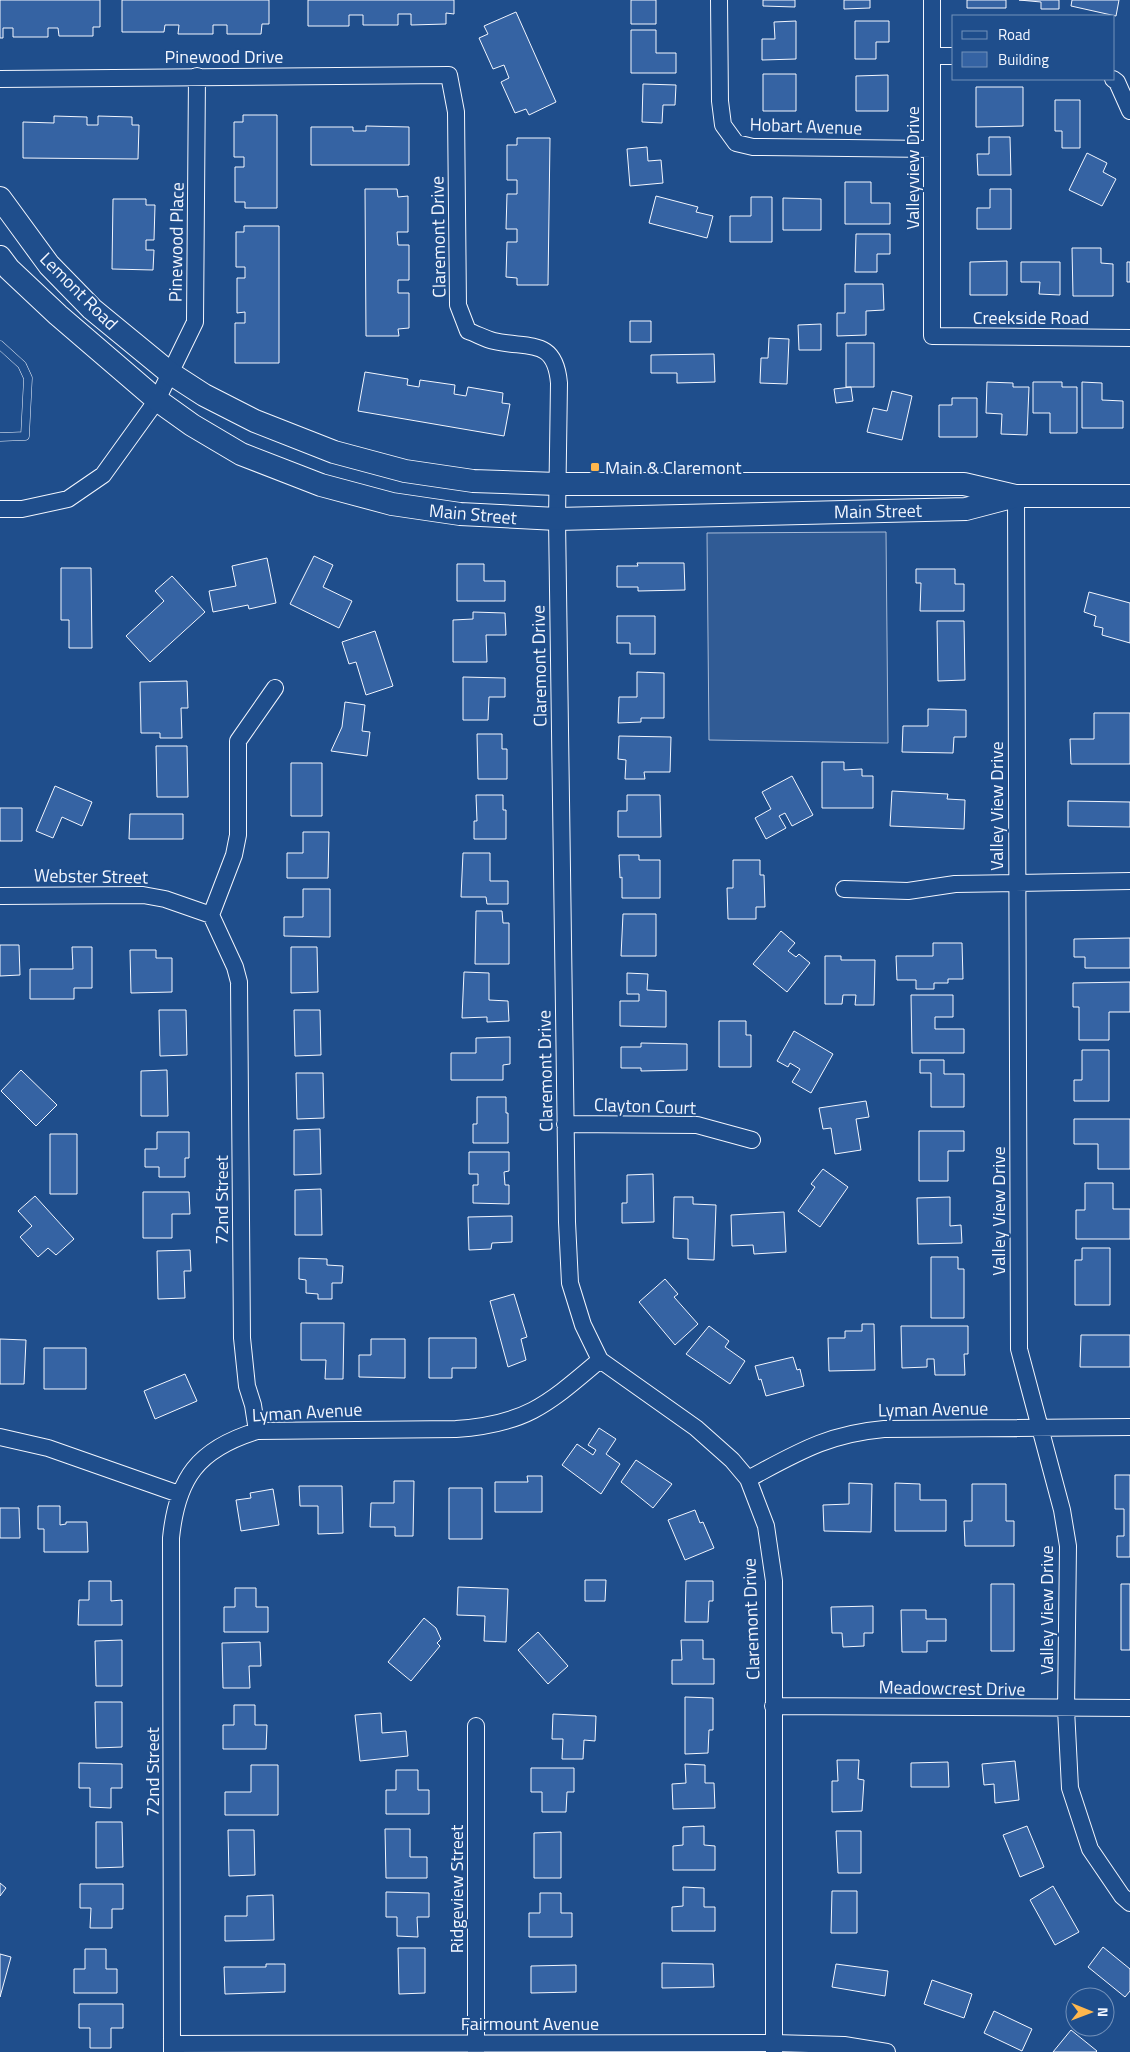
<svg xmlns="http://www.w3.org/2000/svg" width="1130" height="2052" viewBox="0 0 1130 2052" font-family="'Titillium Web',sans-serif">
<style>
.built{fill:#305b95;stroke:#a8bbd7}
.building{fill:#3563a3;stroke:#f2f6ff}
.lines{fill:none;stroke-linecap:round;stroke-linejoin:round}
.service-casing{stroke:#f2f6ff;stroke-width:9}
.minor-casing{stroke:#f2f6ff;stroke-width:18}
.secondary-casing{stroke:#f2f6ff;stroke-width:24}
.service{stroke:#1f4e8c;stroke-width:8}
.minor{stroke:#1f4e8c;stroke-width:16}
.secondary{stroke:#1f4e8c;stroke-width:22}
.poi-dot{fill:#ffb74d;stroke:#1f4e8c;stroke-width:2}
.labels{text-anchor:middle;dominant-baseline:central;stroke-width:4;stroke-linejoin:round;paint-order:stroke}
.street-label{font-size:18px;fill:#f2f6ff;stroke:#1f4e8c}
.poi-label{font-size:18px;fill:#f2f6ff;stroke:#1f4e8c;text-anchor:start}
</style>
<rect width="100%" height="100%" fill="#1f4e8c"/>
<path class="built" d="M886,532L888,743L709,740L707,533Z"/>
<path class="building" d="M0,0H100V27H93V36H59L58,28H48V37H13V28H3V38H0Z
M122,0H269V24H262L261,34H227V25H213V34H178L179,25H165L164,32H122Z
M308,0H454V14L446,13V24L411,25V14H398V25H363V15H349V26H308Z
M631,0H656V24H631Z
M763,0H795V7L763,6Z
M844,0H870V8L844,9Z
M967,0H1006V8H967Z
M1019,0H1059V9H1041V2Z
M1072,0H1119L1116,16L1071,6Z
M516,12L556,102L529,115L526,109L515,113L501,82L509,78L504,65L493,69L479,38L488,34L484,26Z
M796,21V59L762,60V39H775L774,22Z
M855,21H889V42H876V59H855Z
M631,30H656V53H676V73H631Z
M763,74H796V111H763Z
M888,75V111H856V76Z
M643,84L676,85L675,105H663L662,123L642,122Z
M976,87H1023V126L976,127Z
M1055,100H1080V148H1062V131H1055Z
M243,115H277V208H245V202H235V167H244V157H234V122H243Z
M54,116L87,117V125H98V116L132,117V125H139L138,159L23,158V122L54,123Z
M366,126L409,127V165H311V127H353V131H366Z
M989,137H1010L1011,175H978L977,154H989Z
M517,138H550L548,285H517V278L506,277L507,242H517V229H506L507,194H517V180H507V145H517Z
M647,147L648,161L661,160L663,183L630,186L627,149Z
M1087,153L1107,163L1103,172L1116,179L1102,206L1069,190Z
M845,182H871V203H890V224H845Z
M365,189H397L398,197L408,196V232H397L398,245H409V280H398V293H409V328L398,329L399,336H366Z
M990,189H1011V229H977V208H990Z
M656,196L698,207L696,212L713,216L707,238L649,223Z
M751,197H772V242H730V216H751Z
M783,198L821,199V230H783Z
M113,199H146V205H155L154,240H146V250H154L153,270L112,269Z
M244,226H279V363H235V323H245V312L237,313V278H245V267H236V232H244Z
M856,234H890V254H877V272H855Z
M1072,248H1101V263L1113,264V296H1073Z
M1007,261V295H970V262Z
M1021,262H1060V295L1039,294L1040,282H1021Z
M1127,262H1130V282H1127Z
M845,284H883L884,310L866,311V335L837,336V313H845Z
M630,321H651V342H630Z
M821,324V350H799L798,325Z
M769,338L789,339L787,384L760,383L761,358H768Z
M846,343H874V387H846Z
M714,354L715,382L677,383V373H651V355Z
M365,372L408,379L407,385L419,387L420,380L455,385L454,394L466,396L468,387L503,393L502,403L510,404L504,436L358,411Z
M987,382L1013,383V387H1029L1027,435L1001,434L1002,414L986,413Z
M1033,382H1062V387H1077V433H1050V413H1033Z
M1082,382L1102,383V400L1123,401V428H1082Z
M851,387L853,401L836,403L834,389Z
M892,391L912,396L902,440L867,432L873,408L887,411Z
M952,398H977V437H939V405H952Z
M314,556L333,565L323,587L352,601L339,628L290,604Z
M267,558L276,603L249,609L248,605L213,612L209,591L236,586L232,566Z
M637,563H684L685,590L638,591V587H617V566H638Z
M457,564H484V581H505V601H457Z
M61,568H91L92,648H69V620H61Z
M916,569H955V584H964V611H920L921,583H916Z
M172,576L205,612L150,662L126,636L164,601L155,591Z
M1089,592L1130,603V643L1102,635L1103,628L1094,626L1096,616L1084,612Z
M473,612L505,613L506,635H486L487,662H453V620L473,619Z
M617,616H655V654H630V643H617Z
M937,621H964L965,680L938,681Z
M375,631L393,686L366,695L356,662L349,664L342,642Z
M637,672L664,673V718H641V722L618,723L619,697H637Z
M463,677L505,678V697H489L488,720H463Z
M187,681L188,708H181L182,738H160V733H141L140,682Z
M345,702L365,705L362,731L370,732L367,756L331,751L342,727Z
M928,709L966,710V737H954L953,753L902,752L903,726H928Z
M1094,713H1130V764H1071L1070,739H1094Z
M477,734H502V749H507V779H478Z
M619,736L671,737L670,772H644L645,779H625L626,760L618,759Z
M156,746H187L188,797H157Z
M822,762H844V770L862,769V776H873V808H822Z
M291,763H322V816H291Z
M792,776L813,815L792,826L785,813L779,816L786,828L766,839L755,818L771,809L762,792Z
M55,786L92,802L82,826L62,817L53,838L36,831Z
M892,791L948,794L947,799L965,800L964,829L890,826Z
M476,795H503V810H506V839H474V821H477Z
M627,795H660L661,837H618V811H627Z
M1068,801L1130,802V827L1068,826Z
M0,808H22V841H0Z
M130,814H183V839H129Z
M303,832H329L328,878H287V853H303Z
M463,853H490V881H508V904H487L486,897H461Z
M619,855H639V860H660V898H622V877L620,878Z
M733,860H760V875H764L765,907H756V919H728L727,888H733Z
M303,889H330V937L284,936V917H303Z
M476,911H502L503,923H509V964H475Z
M623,914H656V956H621Z
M781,931L795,943L788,951L796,957L799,954L810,963L787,992L753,964Z
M1130,938V968H1085V957H1074V939Z
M933,943H962L963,979H948V983H934V989H916V980H897L896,956H933Z
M0,945H19L20,975L0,976Z
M72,947H92V988H74V999H30V969H73Z
M291,947H317L318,992L291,993Z
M130,950H156V958H172V992L131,993Z
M825,956H841V960H875L874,1005H855L856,995H843L842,1004H825Z
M464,972L489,973V1000L508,1001L509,1021L487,1022V1017L462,1018Z
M627,973L648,974L647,990L666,991V1027L620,1026V1001H639V994H627Z
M1130,982V1012H1109V1040H1079V1007H1073V983Z
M911,995H953V1017H935V1029H964V1053H912Z
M159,1010H186L187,1055L160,1056Z
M294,1010H320L321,1055L295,1056Z
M719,1021H746V1035H751V1067H719Z
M794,1031L833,1054L811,1093L792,1082L800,1069L790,1063L788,1067L777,1061Z
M510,1037V1064L503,1065V1080H451V1053H476V1038Z
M641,1043L687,1044V1070L641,1071V1068H621V1047H641Z
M1082,1050H1109V1101H1074V1080H1082Z
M920,1060H944V1074H964V1107H931V1073H920Z
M21,1070L57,1105L36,1126L1,1091Z
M167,1070L168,1116H141V1071Z
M296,1073H323L324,1118L297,1119Z
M477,1097H506V1113H508V1143H473V1124H477Z
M866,1101L869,1117L856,1119L861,1150L835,1154L831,1128L823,1129L819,1108Z
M1074,1119H1130V1169H1098V1144H1074Z
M320,1129L321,1174L294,1175V1130Z
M919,1131H964V1151H948V1181H919Z
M157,1132H189V1158H185V1177H159V1167H145V1149H157Z
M50,1134H77V1194H50Z
M469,1152H509V1171L504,1172L505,1185H509V1204L473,1203V1185H478V1174H469Z
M823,1169L848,1187L820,1227L798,1211L815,1187L811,1184Z
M653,1174L654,1222L622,1223V1203H627V1175Z
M1085,1183H1113V1209H1130V1239H1076V1210H1085Z
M321,1189L322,1235H295V1190Z
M143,1192H189L190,1214H172V1238H143Z
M35,1196L74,1239L56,1255L48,1248L38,1257L20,1237L32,1226L18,1211Z
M674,1197H693V1204L716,1205L714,1260L688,1259V1239L673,1238Z
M950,1197V1226L961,1225L962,1243L918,1244L917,1198Z
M784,1212L786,1252L754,1254L753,1245L732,1246L731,1215Z
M512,1216V1242L492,1243L491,1249L469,1250L468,1217Z
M1082,1248H1110V1305H1075V1260H1082Z
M190,1250L191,1271H184L185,1298L158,1299L157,1251Z
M931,1257H958V1269H964V1318H931Z
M299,1258L327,1259V1265L343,1266L342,1283H332V1299H318V1294L306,1293V1280L299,1279Z
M665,1279L678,1294L674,1297L698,1324L675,1345L639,1302Z
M514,1294L527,1337L521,1339L526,1360L508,1367L490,1301Z
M301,1323H344L343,1379H325L326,1360H301Z
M862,1324H874L875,1370L829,1371L828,1338H845V1331H862Z
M709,1326L729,1341L725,1347L745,1361L730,1384L686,1354Z
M901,1326H968V1354H964L965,1375H935L934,1359H927V1367L902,1368Z
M1081,1335H1130V1367H1080Z
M429,1338H476V1368H452V1378H429Z
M0,1339L26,1340L24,1384H0Z
M371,1339H405V1378L359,1377V1355H371Z
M44,1348H86V1389H44Z
M793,1357L797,1370L800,1369L804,1386L766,1396L761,1379L759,1380L755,1366Z
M185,1374L197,1401L155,1419L144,1391Z
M599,1428L616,1439L606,1454L620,1464L601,1494L562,1465L577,1444L593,1455L596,1450L588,1445Z
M636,1460L672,1484L653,1508L621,1482Z
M1115,1475H1130V1557H1117V1536H1124V1509H1115Z
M527,1476H542V1512H495V1482H528Z
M394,1481H414L413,1536H395V1527H370L371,1503H394Z
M849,1483L872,1484L871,1532L824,1531L823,1505L849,1504Z
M895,1483L920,1484V1500H946V1531H895Z
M972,1484H1006V1521H1014V1546H965L964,1521H972Z
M299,1486H342L343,1533L318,1534V1506H300Z
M449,1488H482V1539H449Z
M273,1489L279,1525L241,1531L236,1500L251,1498L250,1493Z
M38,1506H60V1525L66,1524V1522H87L88,1552H44V1529H38Z
M0,1508H19L20,1538H0Z
M695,1510L700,1523L703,1522L714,1548L685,1560L668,1520Z
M585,1580H606L605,1601H585Z
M89,1581H111V1601L122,1600V1625H78L79,1600H89Z
M686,1581H713V1601H709L708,1622H685Z
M991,1584H1014V1651H991Z
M1121,1584H1130V1650H1121Z
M458,1587L508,1589L506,1642L484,1641L485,1616L457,1615Z
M235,1588H256V1607H268V1632H224V1607H235Z
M873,1606V1633H864V1646L843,1647L842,1633H832L831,1607Z
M901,1610H926V1619H946V1641H927V1652H902Z
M424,1618L436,1628L441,1639L437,1643L440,1646L411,1681L388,1662Z
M538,1632L568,1666L548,1684L518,1650Z
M122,1640V1686H96L95,1641Z
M681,1640H703V1659H714V1684H672V1660H682Z
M260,1642L261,1666H249L250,1688H223L222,1643Z
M685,1697L713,1698V1730H709L708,1753L685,1754Z
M95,1702H122V1747L96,1748Z
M234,1705H255V1725H267L266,1749H223V1725H234Z
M381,1713L382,1733L406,1731L408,1756L360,1761L355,1715Z
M553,1714L596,1716L595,1741L584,1740L583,1759H562L563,1739H552Z
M837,1760H859L858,1779L864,1780L862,1811L832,1812V1781H838Z
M1015,1761L1019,1800L995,1803L994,1784L984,1785L982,1764Z
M948,1762L949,1787H911V1763Z
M79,1763L122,1764V1788H111V1808L90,1807V1788H79Z
M685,1764L705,1765V1783H714L715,1808L673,1809L672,1784L686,1783Z
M251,1765H278V1815H225V1792H251Z
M531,1768H574V1792H567L566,1812H542V1792H531Z
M396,1770H418V1790H429V1814H386V1790H396Z
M96,1822H122L123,1867L96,1868Z
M704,1826V1845L715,1846V1870H673V1846L683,1845V1827Z
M1027,1826L1044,1867L1020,1877L1003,1835Z
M385,1829H410V1857H427V1878H386Z
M228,1830H254L255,1875L229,1876Z
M836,1831H861V1873H838Z
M561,1832V1878H534V1833Z
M0,1883L6,1888L0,1896Z
M80,1884H123V1909H112V1928H90L91,1908H80Z
M1053,1886L1079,1932L1055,1945L1030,1900Z
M683,1887L704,1888V1907H715V1931H672V1907L683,1906Z
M832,1891H857V1933H831Z
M386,1892L429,1893V1917H417L418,1937L397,1936V1917H386Z
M540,1893H561V1913H572V1937H529V1913H540Z
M273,1895L274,1940L225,1941V1916H247V1896Z
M1103,1947L1130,1969V1991L1125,1997L1088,1967Z
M398,1948H425V1993L399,1994Z
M85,1949H106V1969H117V1993H74V1969H85Z
M0,1954L11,1957L0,1997Z
M662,1963L713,1964L714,1987L662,1988Z
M266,1964H285V1992L225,1994L224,1967H266Z
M836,1964L888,1971L885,1996L832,1987Z
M576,1965V1992L531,1993V1966Z
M932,1980L972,1994L964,2018L924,2004Z
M79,2004H123V2028H111V2048H90V2028H79Z
M994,2011L1032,2029L1022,2051L984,2033Z
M1071,2030L1097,2051L1096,2052H1053Z"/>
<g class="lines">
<defs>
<path id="service" d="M0,345L22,365L28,378L25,436L0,437"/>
<path id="minor" d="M719,0L720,101L723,125L736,143L753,147L932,149
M932,0V336L1130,338
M932,56H954
M0,79L449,75L456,112L458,305L468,331C477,334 485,339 494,341C528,349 555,337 559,383L557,519L567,1222L570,1283L583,1325L600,1360L696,1428L732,1460L748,1479L766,1526L774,1581V2052
M1113,79L1117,82L1130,111
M1016,496L1019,1349L1062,1510L1068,1546L1066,1709L1070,1788L1090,1849L1122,1896L1130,1903
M0,509H22L68,499L103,475L157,400L195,322L197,76
M844,889L908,891L955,884L1130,881
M0,896L143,895L165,899L211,915L235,967L239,982L242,1338L247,1386L253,1405L257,1431
M211,915L234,855L238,835V741L275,688
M565,1124L697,1125L752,1140
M0,1437L48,1448L179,1494
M748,1479C797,1453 827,1434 884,1429L1130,1427
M773,1706L1130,1708
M172,2044L774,2043L844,2045L887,2052
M172,2052L171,1538C177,1478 198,1449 257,1431L456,1429C527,1424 548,1404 600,1360
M476,2052V1726"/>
<path id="secondary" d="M0,198L49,265L92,309L170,373L204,395L255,421L334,452L405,471L473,481L557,484H964L1016,496H1130
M0,257L9,269L58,315L157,400L192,425L241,454L321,485L392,504L460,514L557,519L966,509L1012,497"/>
</defs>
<use href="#service" class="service-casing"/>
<use href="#minor" class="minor-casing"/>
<use href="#secondary" class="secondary-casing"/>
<use href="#service" class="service"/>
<use href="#minor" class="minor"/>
<use href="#secondary" class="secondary"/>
</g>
<rect class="poi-dot" x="590" y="462" width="10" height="10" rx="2.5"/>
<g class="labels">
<g class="street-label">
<text x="224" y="56">Pinewood Drive</text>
<text transform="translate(806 126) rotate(2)">Hobart Avenue</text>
<text transform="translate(912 168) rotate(-90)">Valleyview Drive</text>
<text transform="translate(438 237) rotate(-91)">Claremont Drive</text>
<text transform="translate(176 242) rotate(-89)">Pinewood Place</text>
<text transform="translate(79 291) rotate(45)">Lemont Road</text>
<text x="1031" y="317">Creekside Road</text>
<text transform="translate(878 511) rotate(-1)">Main Street</text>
<text transform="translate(473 514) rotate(5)">Main Street</text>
<text transform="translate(539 666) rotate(-91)">Claremont Drive</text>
<text transform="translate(996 806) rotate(-90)">Valley View Drive</text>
<text transform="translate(91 876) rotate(1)">Webster Street</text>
<text transform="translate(545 1071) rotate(-91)">Claremont Drive</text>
<text transform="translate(645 1106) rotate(2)">Clayton Court</text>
<text transform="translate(221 1200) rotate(-90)">72nd Street</text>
<text transform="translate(998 1211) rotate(-90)">Valley View Drive</text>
<text transform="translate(933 1409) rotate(-1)">Lyman Avenue</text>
<text transform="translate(307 1412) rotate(-3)">Lyman Avenue</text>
<text transform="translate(1046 1610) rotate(-90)">Valley View Drive</text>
<text transform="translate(751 1619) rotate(-92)">Claremont Drive</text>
<text transform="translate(952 1688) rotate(1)">Meadowcrest Drive</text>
<text transform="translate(152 1772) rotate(-90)">72nd Street</text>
<text transform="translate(456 1889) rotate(-90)">Ridgeview Street</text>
<text x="530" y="2023">Fairmount Avenue</text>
</g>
<g class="poi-label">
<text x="605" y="467">Main &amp; Claremont</text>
</g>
</g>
<rect x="952" y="15" width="162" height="65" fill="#1f4e8c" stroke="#7391ba"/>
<rect x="962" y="31" width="25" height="8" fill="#1f4e8c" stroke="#7391ba"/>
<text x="998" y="40" font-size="15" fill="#f2f6ff">Road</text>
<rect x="962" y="52" width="25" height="15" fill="#3563a3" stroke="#7391ba"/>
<text x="998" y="65" font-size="15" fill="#f2f6ff">Building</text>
<g transform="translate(1090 2012) rotate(91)"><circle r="24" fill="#1f4e8c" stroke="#7391ba"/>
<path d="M0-4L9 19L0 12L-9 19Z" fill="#ffb74d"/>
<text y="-8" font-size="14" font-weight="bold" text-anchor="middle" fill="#f2f6ff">N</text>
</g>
</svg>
